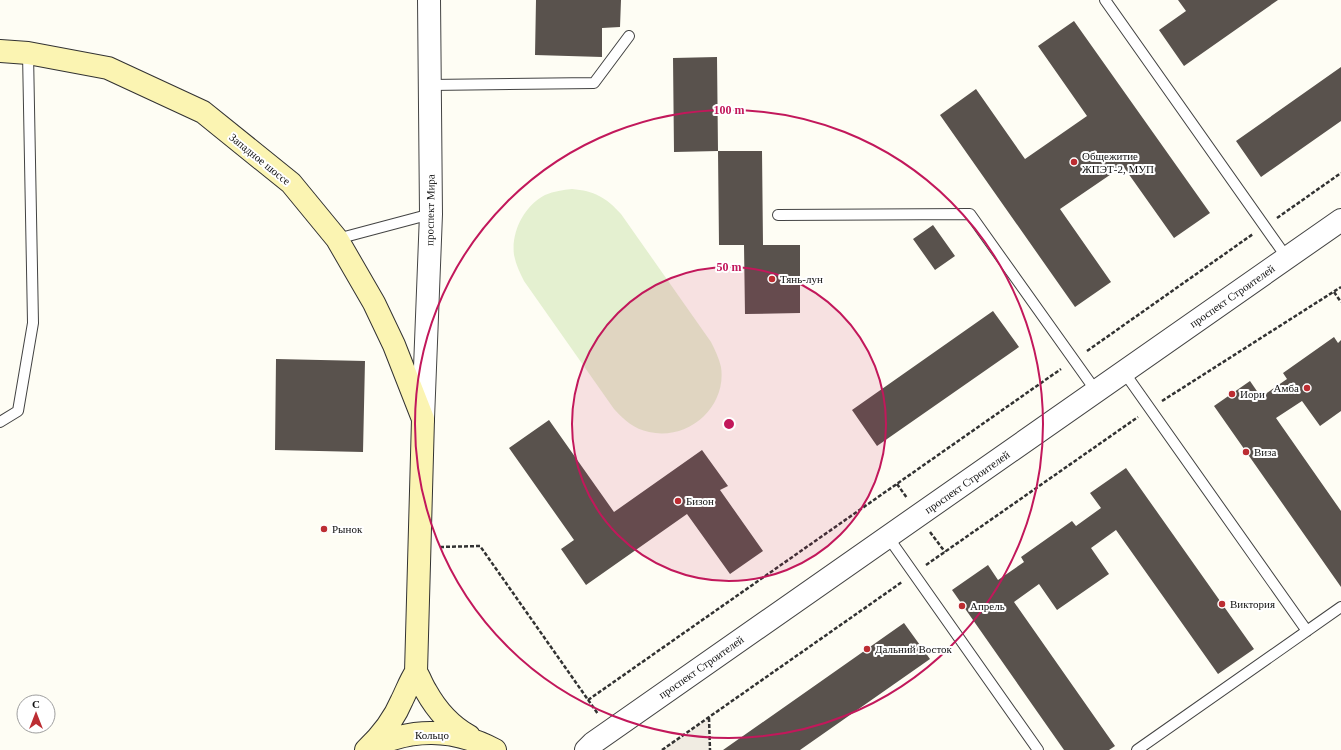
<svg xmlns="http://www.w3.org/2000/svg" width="1341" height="750" viewBox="0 0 1341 750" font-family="'Times New Roman',serif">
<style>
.pitch{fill:#e4f0d0}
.plaza{fill:#f0ece2}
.building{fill:#59524d}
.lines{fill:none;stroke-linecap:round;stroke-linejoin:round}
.service-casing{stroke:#434343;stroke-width:12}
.tertiary-casing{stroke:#434343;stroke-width:24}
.secondary-casing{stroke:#323232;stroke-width:24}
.path{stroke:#323232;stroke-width:2.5;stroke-dasharray:4 2;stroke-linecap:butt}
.service{stroke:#fff;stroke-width:10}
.tertiary{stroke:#fff;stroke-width:22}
.secondary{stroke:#fbf4b2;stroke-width:22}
.ring{fill:none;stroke:#c2185b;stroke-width:2}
.poi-dot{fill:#bc2d32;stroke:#fff;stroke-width:1.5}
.labels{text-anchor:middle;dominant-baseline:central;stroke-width:4;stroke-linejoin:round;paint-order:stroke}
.poi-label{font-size:11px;fill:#101010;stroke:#fff;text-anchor:start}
.street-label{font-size:11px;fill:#101010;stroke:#fff}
.centre{fill:#c2185b;stroke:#fff;stroke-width:2}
.ring-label{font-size:12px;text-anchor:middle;font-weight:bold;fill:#c2185b;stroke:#fff;stroke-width:4;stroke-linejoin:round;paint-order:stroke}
</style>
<rect width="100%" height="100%" fill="#fefdf4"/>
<path class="pitch" d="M572,189C594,191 606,197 621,214L711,342C715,350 719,358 721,367C727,407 688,441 649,432C634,429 624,420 614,409L524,281C520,273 516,265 514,255C511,232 524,206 545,195C554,191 563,190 572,189Z"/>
<path class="plaza" d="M709,718L710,750H662Z"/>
<path class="building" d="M536,0H621L620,27L602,28V57L535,55Z
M1178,0H1278L1184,66L1159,30L1186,11Z
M1074,21L1210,213L1174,238L1123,166L1060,209L1111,282L1075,307L940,115L976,89L1025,159L1087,116L1038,46Z
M717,57L718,151L674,152L673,58Z
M1341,67V121L1261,177L1236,141Z
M718,151H762L763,245H800V313L745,314L744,245H719Z
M933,225L955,256L935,270L913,239Z
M993,311L1019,347L877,446L852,410Z
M1334,337L1338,343L1341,340V411L1320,426L1302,401L1276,418L1341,511V587L1214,406L1250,381L1261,397L1287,379L1283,373Z
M276,359L365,361L363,452L275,450Z
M549,420L614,512L702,450L728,486L720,490L763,551L730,574L687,514L586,585L561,549L574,540L509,448Z
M1126,468L1254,649L1218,674L1116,530L1091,548L1109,574L1057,610L1039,584L1014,602L1115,746L1109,750H1064L952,590L988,565L998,580L1024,562L1021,557L1072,521L1076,526L1101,508L1090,493Z
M904,623L930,659L800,750H723Z"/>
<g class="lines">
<defs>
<path id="service" d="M1105,0L1287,258
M430,85L594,83L629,36
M778,215L970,214L1096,391
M337,239L431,214
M1124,372L1307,631
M0,422L18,411L33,323L28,53
M888,537L1038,750
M1137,750L1341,607"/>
<path id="tertiary" d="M423,419L431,214L429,0
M586,750L593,743L1341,220"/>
<path id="secondary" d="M0,51L28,53L108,68L203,112L291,183L337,239L374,303L394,345L423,419L416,672C410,681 407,690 402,700C394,719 381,736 366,750
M416,672C420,678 422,685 426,691C436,709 451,726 469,736
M369,749C410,727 454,728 495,750"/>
</defs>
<use href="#service" class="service-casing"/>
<use href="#tertiary" class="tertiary-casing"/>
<use href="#secondary" class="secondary-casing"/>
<path class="path" d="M1277,218L1341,173
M1334,292L1341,302
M1087,351L1253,234
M1162,401L1341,287
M897,484L907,498
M930,532L945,552
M440,547L480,546L598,714
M926,565L1138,417
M588,700L1061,369
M709,718L710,750
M662,750L902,582"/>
<use href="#service" class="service"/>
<use href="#tertiary" class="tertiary"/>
<use href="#secondary" class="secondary"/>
</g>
<circle cx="729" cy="424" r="157" fill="#c2185b" fill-opacity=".12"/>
<g class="ring">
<circle cx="729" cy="424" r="157"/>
<circle cx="729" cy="424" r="314"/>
</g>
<g class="poi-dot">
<circle cx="1074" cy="162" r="4"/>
<circle cx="772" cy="279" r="4"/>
<circle cx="1307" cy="388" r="4"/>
<circle cx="1232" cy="394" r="4"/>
<circle cx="1246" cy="452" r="4"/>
<circle cx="678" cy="501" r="4"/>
<circle cx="324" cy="529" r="4"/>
<circle cx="1222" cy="604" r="4"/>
<circle cx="962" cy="606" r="4"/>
<circle cx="867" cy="649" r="4"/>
</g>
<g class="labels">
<g class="poi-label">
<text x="1082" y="156">Общежитие<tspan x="1082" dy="13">ЖПЭТ-2, МУП</tspan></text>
<text x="780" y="279">Тянь-лун</text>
<text x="1299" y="388" text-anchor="end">Амба</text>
<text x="1240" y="394">Иори</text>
<text x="1254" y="452">Виза</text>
<text x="686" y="501">Бизон</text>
<text x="332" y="529">Рынок</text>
<text x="1230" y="604">Виктория</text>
<text x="970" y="606">Апрель</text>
<text x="875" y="649">Дальний Восток</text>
</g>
<g class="street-label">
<text transform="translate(260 159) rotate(39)">Западное шоссе</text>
<text transform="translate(430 210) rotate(-89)">проспект Мира</text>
<text transform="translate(1232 296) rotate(-35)">проспект Строителей</text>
<text transform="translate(967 482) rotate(-35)">проспект Строителей</text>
<text transform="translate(701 667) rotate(-35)">проспект Строителей</text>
<text x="432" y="735">Кольцо</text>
</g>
</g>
<circle cx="729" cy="424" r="6" class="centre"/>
<g class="ring-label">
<text x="729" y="114">100 m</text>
<text x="729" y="271">50 m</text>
</g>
<g transform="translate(36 714)"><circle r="19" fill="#ffffff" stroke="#9f9f9f"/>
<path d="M0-3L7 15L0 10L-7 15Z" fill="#bc2d32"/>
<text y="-6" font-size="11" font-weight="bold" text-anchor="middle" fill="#101010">С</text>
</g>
</svg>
